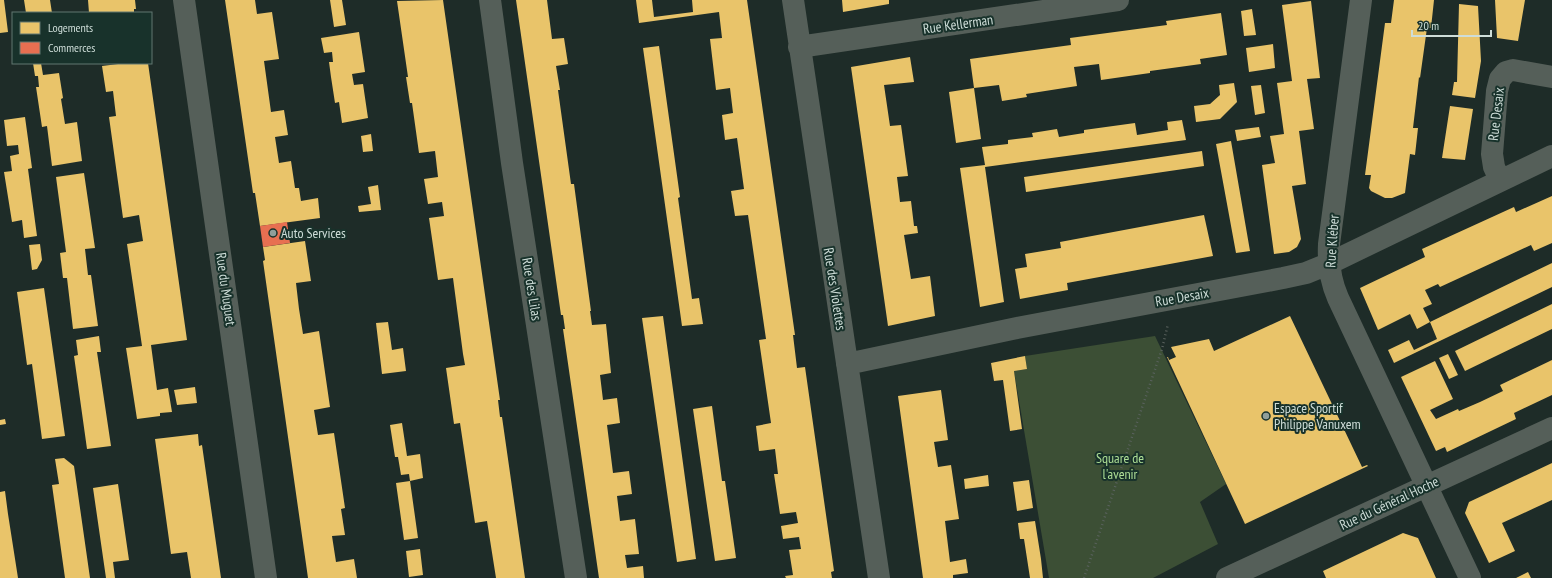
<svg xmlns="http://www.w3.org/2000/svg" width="1552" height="578" viewBox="0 0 1552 578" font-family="'PT Sans Narrow',sans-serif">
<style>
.green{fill:#3c4f35}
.homes{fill:#e9c46a}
.shops{fill:#e76f51}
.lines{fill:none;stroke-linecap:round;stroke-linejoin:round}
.path{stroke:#5a625e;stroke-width:2.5;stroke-dasharray:1 3;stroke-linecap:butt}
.street{stroke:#555f59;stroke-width:22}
.poi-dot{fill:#909f9a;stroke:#18322b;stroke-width:1.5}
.labels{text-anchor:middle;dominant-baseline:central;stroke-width:4;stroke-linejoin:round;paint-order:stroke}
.street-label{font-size:14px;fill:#ceddd8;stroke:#18322b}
.poi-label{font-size:14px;fill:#ceddd8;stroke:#18322b;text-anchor:start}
.park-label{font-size:14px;fill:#aedf96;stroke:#18322b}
</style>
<rect width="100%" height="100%" fill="#1e2c28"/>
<path class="green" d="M1155,336L1226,484L1200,502L1218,544L1153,578H1049L1014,371L1027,369L1025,356Z"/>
<path class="homes" d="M0,0H4L8,32L0,33Z
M24,0H50L52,13H26Z
M88,0H135L136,9H134V13H89Z
M225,0H255L257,14L272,12L279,59L264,61L271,112L284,110L288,135L275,137L279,163L291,161L295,188H299L301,201L318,198L320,218L260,226L255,193H253Z
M330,0H342L346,25L334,27Z
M443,0L500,400H498L500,417H502L525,578H496L487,521L475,523L460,423L454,424L446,368L465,365L463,354L453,278L438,280L429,218L444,216L442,202L428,204L424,179L438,177L435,151L419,153L412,103H410L406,77H408L397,1Z
M516,0H547L552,39L564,38L568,64L556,66L560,90H558L571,184H574L591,311H590L592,325L606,324L611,373L600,375L603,400L617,398L620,423L607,425L613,473L629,471L632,494L617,496L620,521L635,519L639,554L625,555L627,568L643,566L644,578H599L563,329H565L563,315H561Z
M636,0H652L654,17L693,12L692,0H747L795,335H793L797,368L805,367L834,571L831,572L832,578H786L785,576L793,575L789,550L801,549L799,537L783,539L781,526L798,523L796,512L780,514L774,474H778L775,449L759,451L756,426L771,423L759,340L766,339L748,215L735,216L731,191L744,189L737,138L725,140L722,115L733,113L730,88L716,90L710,39L722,38L719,12L639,23Z
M842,0H889V4L843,12Z
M1394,0H1434L1431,28H1427L1420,78L1419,77L1413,128H1418L1415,155L1410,154L1405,193L1392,198H1385L1371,191L1369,188L1371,175H1365L1385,23H1391Z
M1495,0H1525L1518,41L1497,38Z
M1311,1L1320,78L1307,79L1314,129L1299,131L1306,184L1292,186L1301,239L1297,247L1289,252L1274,254L1262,165L1275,163L1270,136L1284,134L1277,83L1292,81L1282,5Z
M1459,4L1478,6L1481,61L1475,98L1452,95L1454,82H1457Z
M1252,9L1256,35L1244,36L1241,11Z
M1221,13L1227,55L1200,59L1201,64L1150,71V73L1101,80L1099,64L1074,67L1077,86L1026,94L1027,97L1002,101L999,85L974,88L970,59L1071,45L1070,38L1167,25L1166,21Z
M359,32L365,72L352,74L354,85L363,84L368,118L342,123L339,102L335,103L331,77L329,62H333L332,52L324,53L321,38Z
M1273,44L1275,68L1249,72L1246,48Z
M659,46L680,197L678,198L692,299L699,298L703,324L682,326L643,48Z
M910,57L914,82L884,85L890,126L901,125L908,176L897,177L900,202L911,201L914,226H917L918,233L904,235L911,279L930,276L935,316L888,326L851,67Z
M33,63H41L43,75L59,73L63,98L61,99L65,124L77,122L82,161L52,166L47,126L42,127L36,87H39L38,76H35Z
M118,63H148L187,340L151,345L157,390L168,388L172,412L160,413V416L137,419L126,348L142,346L127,244L143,241L139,215L123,218L109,117L116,116L113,91L106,92L102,66L118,64Z
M1234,83L1237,102L1220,119L1196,122L1194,106L1210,104L1220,95L1219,85Z
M1261,85L1265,113L1255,115L1251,86Z
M974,88L981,139L956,143L949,92Z
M1450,106L1473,109L1465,160L1442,158Z
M25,117L32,168L28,169L37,236L24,238L22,220L12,222L4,172L12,171L10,156L19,154L18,145L7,146L4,120Z
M1182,120L1186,140L985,167L1004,302L980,307L960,168L985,165L982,147L1008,144V140L1033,137L1032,133L1057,129L1059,137L1084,133V130L1135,123L1137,135L1168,130L1167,122Z
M1259,127L1261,137L1237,141L1235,130Z
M371,134L373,151L363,152L361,136Z
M1231,141L1250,251L1236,253L1216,144Z
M1202,151L1204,166L1026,192L1024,177Z
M84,173L95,248L85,249L88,275H91L98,326L73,329L67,278H63L60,253L66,252L56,177Z
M378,185L381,210L359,212L358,206L371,204L368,187Z
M1552,196V243L1534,251L1531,245L1440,287L1438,284L1425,290L1432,304L1423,308L1430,322L1417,329L1410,314L1378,330L1360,288L1425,257L1422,249L1514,207L1516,212Z
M1204,215L1213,256L1067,283L1068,290L1020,299L1015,269L1027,267L1025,254L1061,248L1060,242Z
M305,241L311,281L296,283L299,309L303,334L319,331L330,407L314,410L318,435L334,433L345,508L341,509L345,535L332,536L336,562L354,559L357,578H308L263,261L265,260L263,247Z
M40,244L42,260L37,269L32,270L29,245Z
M1552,263V287L1394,363L1388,350L1409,340L1414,350L1437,339L1430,322Z
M44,288L65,436L42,439L32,364L27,365L17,292Z
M1552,304V329L1465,371L1455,351Z
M663,316L696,559L677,562L642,318Z
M1290,316L1362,467L1367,465L1368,466L1245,524L1167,357H1168L1169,360L1176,357L1171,347L1209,339L1214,351Z
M388,322L392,350L403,348L406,371L382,374L376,323Z
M99,336L101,352H97L111,446L87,449L74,356L78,355L76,340Z
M1448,354L1458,375L1449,379L1439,358Z
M1025,356L1027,369L1014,371L1022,429L1010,431L1003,380L994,381L991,363Z
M1552,360V395L1514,413L1516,419L1447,452L1445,447L1436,451L1401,377L1435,361L1453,399L1430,410L1436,419L1458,409L1459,411L1480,402L1503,391L1500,385Z
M195,387L197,403L177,405L174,390Z
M941,390L948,440L934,442L938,467L951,465L959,519L945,521L950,562L966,559L968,573L953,575V578H923L898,396Z
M712,406L722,481H725L736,558L715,561L693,409Z
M5,419L6,424L0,425V420Z
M402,423L407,456L420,454L423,478L410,481L409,474L401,475L398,457H395L390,425Z
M198,434L199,446L202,445L221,578H191L187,552L171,554L155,439Z
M64,458L74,466L90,578H65L52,485L59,484L55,459Z
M1552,463V500L1502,523L1515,551L1489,563L1465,513L1469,502Z
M988,475L989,486L965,489L964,479Z
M1029,480L1033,508L1017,511L1013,482Z
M410,481L418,538L404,540L396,483Z
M118,484L129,560L113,562L115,578H106L93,488Z
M5,491L8,514L18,578H0V492Z
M1035,521L1041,559L1043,578H1030L1024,539H1020L1018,523Z
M1403,533L1418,538L1436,578H1326L1323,571Z
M420,549L423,575L409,577L406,551Z
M1528,572L1531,578H1516Z"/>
<path class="shops" d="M287,222L290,243L263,247L260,226Z"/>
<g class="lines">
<path class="path" d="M1084,578L1162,349L1168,324"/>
<path class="street" d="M184,0L266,578
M490,0L512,163L576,578
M793,0L879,578
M1361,0L1329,244C1328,263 1330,280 1338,298L1470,578
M799,47L1118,0
M1500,180L1494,167L1492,154L1497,91L1500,79L1506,72L1513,70L1552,77
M847,364L1017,328L1283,278L1306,273L1328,264L1552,156
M1227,578L1552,428"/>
</g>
<g class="poi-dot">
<circle cx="273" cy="233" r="4"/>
<circle cx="1266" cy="416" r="4"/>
</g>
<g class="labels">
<g class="street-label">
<text transform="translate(958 24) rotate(-8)">Rue Kellerman</text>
<text transform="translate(1496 114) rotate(-83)">Rue Desaix</text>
<text transform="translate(1332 241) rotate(-86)">Rue Kléber</text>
<text transform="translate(226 289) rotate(82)">Rue du Muguet</text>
<text transform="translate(532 289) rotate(81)">Rue des Lilas</text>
<text transform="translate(835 289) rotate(81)">Rue des Violettes</text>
<text transform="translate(1182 297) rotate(-10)">Rue Desaix</text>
<text transform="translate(1389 503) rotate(-25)">Rue du Général Hoche</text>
</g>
<g class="poi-label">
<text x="281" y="233">Auto Services</text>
<text x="1274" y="408">Espace Sportif<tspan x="1274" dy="16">Philippe Vanuxem</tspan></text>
</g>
<g class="park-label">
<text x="1120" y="458">Square de<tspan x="1120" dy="16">l'avenir</tspan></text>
</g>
</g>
<rect x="12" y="12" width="140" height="52" fill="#18322b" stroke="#617670"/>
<rect x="20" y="22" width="20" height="12" fill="#e9c46a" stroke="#617670"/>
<text x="48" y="32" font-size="12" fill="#ceddd8">Logements</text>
<rect x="20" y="42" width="20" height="12" fill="#e76f51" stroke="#617670"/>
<text x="48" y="52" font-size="12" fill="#ceddd8">Commerces</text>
<path d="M1412 30v6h79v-6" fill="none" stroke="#ceddd8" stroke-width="2"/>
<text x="1418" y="30" font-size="12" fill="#ceddd8" stroke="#18322b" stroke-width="3" paint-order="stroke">20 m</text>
</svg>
